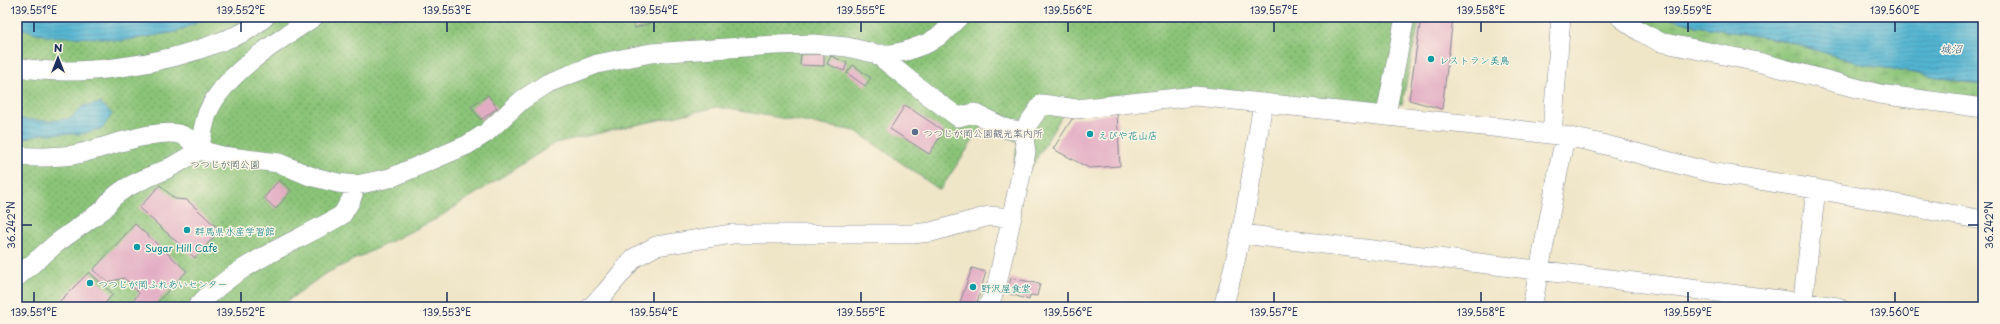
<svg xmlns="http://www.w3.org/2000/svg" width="2000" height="324" viewBox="0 0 2000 324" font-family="'Playpen Sans','Klee One',sans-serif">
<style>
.wetland{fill:url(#wetland-marsh);stroke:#537a6b}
.park{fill:url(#park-dots);stroke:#537a6b}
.water{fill:url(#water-rules);stroke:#377298}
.building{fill:#e2acc3}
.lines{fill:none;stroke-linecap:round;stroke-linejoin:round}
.minor-casing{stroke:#858a92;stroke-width:20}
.minor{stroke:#fff;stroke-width:19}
.ticks{fill:none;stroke:#1b2f5e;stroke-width:1.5}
.culture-dot{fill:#0f9aa8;stroke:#fcf5e5;stroke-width:1.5}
.service-dot{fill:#5c6f8a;stroke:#fcf5e5;stroke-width:1.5}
.labels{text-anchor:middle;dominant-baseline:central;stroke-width:3;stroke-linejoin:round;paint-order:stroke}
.culture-label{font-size:10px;fill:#0d838f;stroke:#fcf5e5;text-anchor:start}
.service-label{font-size:10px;fill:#4e5e75;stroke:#fcf5e5;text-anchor:start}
.park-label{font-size:10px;fill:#3d5c66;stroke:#fcf5e5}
.water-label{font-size:11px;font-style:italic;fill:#2c5781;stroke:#fcf5e5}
.neatline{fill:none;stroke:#1b2f5e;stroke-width:1.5}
.ticks-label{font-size:10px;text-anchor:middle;fill:#1b2f5e}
</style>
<defs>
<pattern id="wetland-marsh" width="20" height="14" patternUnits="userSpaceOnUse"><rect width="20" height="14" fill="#8bc478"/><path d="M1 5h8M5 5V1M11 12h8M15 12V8" fill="none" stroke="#71a066"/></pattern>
<pattern id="park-dots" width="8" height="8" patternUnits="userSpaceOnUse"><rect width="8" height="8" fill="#8bc478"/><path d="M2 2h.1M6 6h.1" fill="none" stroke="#71a066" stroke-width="1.8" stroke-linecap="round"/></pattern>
<pattern id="water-rules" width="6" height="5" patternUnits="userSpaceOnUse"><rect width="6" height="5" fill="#53b5d2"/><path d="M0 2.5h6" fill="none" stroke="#4494ae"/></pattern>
</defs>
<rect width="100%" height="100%" fill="#fcf5e5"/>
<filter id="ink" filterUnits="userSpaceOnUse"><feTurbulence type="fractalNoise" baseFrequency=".025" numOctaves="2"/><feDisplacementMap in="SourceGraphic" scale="8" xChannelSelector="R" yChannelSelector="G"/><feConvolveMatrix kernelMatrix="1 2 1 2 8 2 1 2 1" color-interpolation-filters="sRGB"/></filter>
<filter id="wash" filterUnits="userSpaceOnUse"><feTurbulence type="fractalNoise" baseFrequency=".012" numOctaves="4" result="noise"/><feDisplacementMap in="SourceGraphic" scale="16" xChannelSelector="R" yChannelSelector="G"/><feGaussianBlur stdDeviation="0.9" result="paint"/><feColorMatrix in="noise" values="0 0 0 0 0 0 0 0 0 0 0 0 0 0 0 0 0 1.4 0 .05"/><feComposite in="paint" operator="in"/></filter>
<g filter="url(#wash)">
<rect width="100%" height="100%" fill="#efe5c7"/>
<path class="wetland" d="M1631,17H1665L1697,26L1782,40L1862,64L1983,85V103L1911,93L1652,32Z"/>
<path class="park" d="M17,17H1420L1402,104L1196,92L1066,109L1031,168L1014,163L1018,142L984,124L940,190L856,131L717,107L555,143L436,219L323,275L279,307H17Z"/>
<path class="water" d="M17,17H210L176,32L121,41L101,38L46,36L17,27Z
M1665,17H1983V85L1862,64L1782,40L1697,26Z
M101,103L112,114L103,128L82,134H42L17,141V119L50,121L71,118L83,106Z"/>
<g id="blocks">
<path class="building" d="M631,17H648L650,23L635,28Z
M1421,17L1453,18L1442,109L1409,100Z
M801,54H824V66L800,65Z
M831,56L847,63L844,71L827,64Z
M853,65L871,78L865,86L847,73Z
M488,95L497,108L481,120L471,107Z
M905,105L944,131L929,154L890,129Z
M1117,113L1120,166L1089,168L1053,149L1072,119Z
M279,180L291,190L276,209L264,198Z
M160,185L175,199L187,200L220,230L195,258L139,208Z
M135,224L187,271L153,307H131L130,305L139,293L124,278L108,282L93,270Z
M972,268L986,272L976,306L960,302Z
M89,272L113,294L102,307H54Z
M1011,278L1040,284L1037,296L1030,295L1029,300L1007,293Z"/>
</g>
</g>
<g filter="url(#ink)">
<use href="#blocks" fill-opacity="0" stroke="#858a92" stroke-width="1"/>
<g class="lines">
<defs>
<path id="minor" d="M1620,17L1641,32L1660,42L1758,62L1879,94L1983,108
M877,54L929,96L958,117L974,113L1007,129L1023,131
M17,67C79,78 162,65 220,42C228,38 238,36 246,31C253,27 259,22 265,17
M1386,114L1405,17
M1552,134L1561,17
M199,150C202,138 203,124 208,112C224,73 280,40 314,17
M17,156C35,158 54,157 72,155C98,151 165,123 186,137C191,140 195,146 199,150
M1242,234L1838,307
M17,277L58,242L104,209C116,187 147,179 169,168C179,163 189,156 199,150L222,156L279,163L310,176L338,183L356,185L390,178L467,145L486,133L522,100L548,83L597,64L651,53L775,45L814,44L847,47L877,54H891L906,51L928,43L942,34L959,17
M197,307C236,263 293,244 342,215L351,200L356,185
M591,307L604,294L634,258L656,246L732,234H912L931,232L989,216L1012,218
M988,307L997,284L1026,152L1023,131L1042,104L1076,109L1195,96L1502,128L1565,136L1598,143L1709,172L1816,189L1983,220
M1223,307C1243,240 1252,172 1263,103
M1532,307L1565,136
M1802,307L1816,189"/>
</defs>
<use href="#minor" class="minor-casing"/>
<use href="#minor" class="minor"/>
</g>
</g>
<path class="ticks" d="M34,22V32M241,22V32M447,22V32M654,22V32M861,22V32M1068,22V32M1274,22V32M1481,22V32M1688,22V32M1895,22V32M22,225H32M1968,225H1978M34,292V302M241,292V302M447,292V302M654,292V302M861,292V302M1068,292V302M1274,292V302M1481,292V302M1688,292V302M1895,292V302"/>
<g class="culture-dot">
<circle cx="1431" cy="59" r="4"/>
<circle cx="1090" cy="134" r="4"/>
<circle cx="187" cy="230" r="4"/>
<circle cx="137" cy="247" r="4"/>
<circle cx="90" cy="283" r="4"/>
<circle cx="973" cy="287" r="4"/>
</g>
<circle class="service-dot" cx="915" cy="132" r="4"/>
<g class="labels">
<g class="culture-label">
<text x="1439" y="59">レストラン美鳥</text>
<text x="1098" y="134">えびや花山店</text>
<text x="195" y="230">群馬県水産学習館</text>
<text x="145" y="247">Sugar Hill Cafe</text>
<text x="98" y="283">つつじが岡ふれあいセンター</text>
<text x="981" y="287">野沢屋食堂</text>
</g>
<g class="service-label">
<text x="923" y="132">つつじが岡公園観光案内所</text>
</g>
<g class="park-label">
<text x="225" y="163">つつじが岡公園</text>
</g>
<g class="water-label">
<text x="1951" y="48">城沼</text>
</g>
</g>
<rect width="2000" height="324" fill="none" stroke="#fcf5e5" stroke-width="44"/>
<g transform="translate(58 58)" stroke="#fcf5e5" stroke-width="3" paint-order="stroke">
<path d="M0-3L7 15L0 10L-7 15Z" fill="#1b2f5e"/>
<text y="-6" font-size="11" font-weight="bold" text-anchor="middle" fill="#1b2f5e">N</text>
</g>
<rect x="22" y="22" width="1956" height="280" class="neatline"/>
<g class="ticks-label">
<text x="34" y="14">139.551°E</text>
<text x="241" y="14">139.552°E</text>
<text x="447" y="14">139.553°E</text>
<text x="654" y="14">139.554°E</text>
<text x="861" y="14">139.555°E</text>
<text x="1068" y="14">139.556°E</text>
<text x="1274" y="14">139.557°E</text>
<text x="1481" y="14">139.558°E</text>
<text x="1688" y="14">139.559°E</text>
<text x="1895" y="14">139.560°E</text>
<text transform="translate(11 225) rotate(-90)" y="4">36.242°N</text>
<text transform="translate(1989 225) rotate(-90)" y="4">36.242°N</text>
<text x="34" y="316">139.551°E</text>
<text x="241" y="316">139.552°E</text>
<text x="447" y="316">139.553°E</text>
<text x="654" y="316">139.554°E</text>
<text x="861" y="316">139.555°E</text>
<text x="1068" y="316">139.556°E</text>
<text x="1274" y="316">139.557°E</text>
<text x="1481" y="316">139.558°E</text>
<text x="1688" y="316">139.559°E</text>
<text x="1895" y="316">139.560°E</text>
</g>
</svg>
